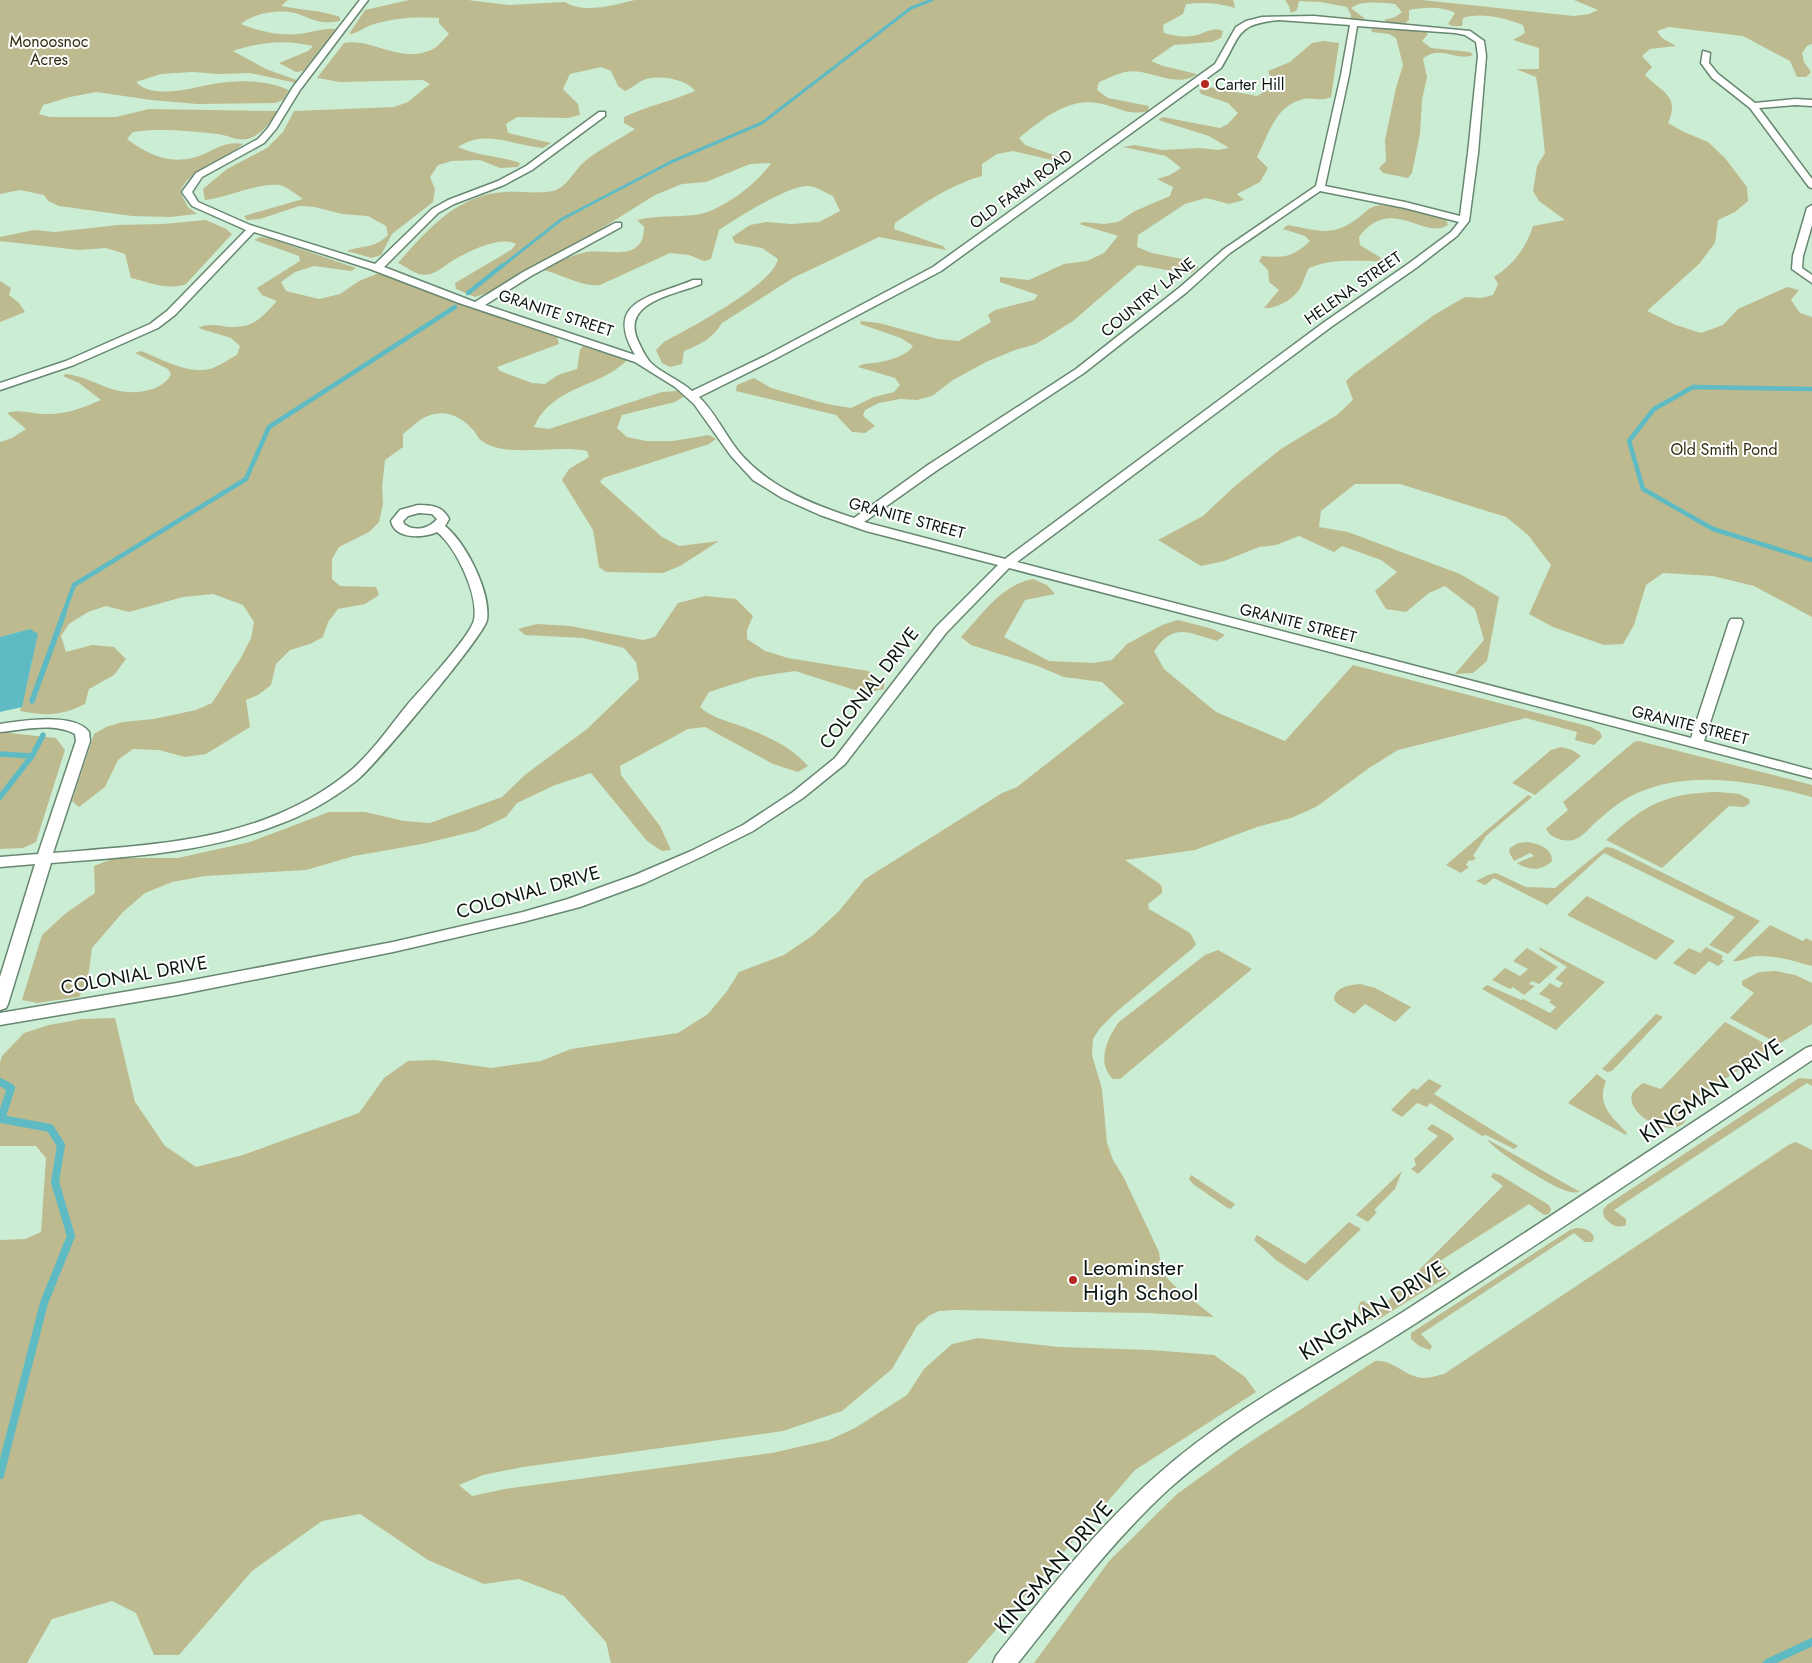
<svg xmlns="http://www.w3.org/2000/svg" width="1812" height="1663" viewBox="0 0 1812 1663" font-family="Jost,sans-serif">
<style>
.green{fill:#bdba8f}
.water{fill:#5ebbc4}
.lines{fill:none;stroke-linecap:round;stroke-linejoin:round}
.stream-far3{stroke:#5ebbc4;stroke-width:3}
.stream-far2{stroke:#5ebbc4;stroke-width:4.5}
.stream-far1{stroke:#5ebbc4;stroke-width:5.5}
.stream{stroke:#5ebbc4;stroke-width:8}
.minor-casing{stroke:#678770;stroke-width:3}
.minor{fill:#fff;fill-rule:evenodd}
.poi-dot{fill:#b72821;stroke:#fff;stroke-width:2}
.labels{text-anchor:middle;dominant-baseline:central;stroke-width:4;stroke-linejoin:round;paint-order:stroke}
.far-park-label{font-size:16px;fill:#302d0e;stroke:#fff}
.far-poi-label{font-size:16px;fill:#0b180f;stroke:#fff;text-anchor:start}
.far-street-label{font-size:16px;fill:#0b180f;stroke:#fff}
.street-label{font-size:19px;fill:#0b180f;stroke:#fff}
.near-street-label{font-size:22px;fill:#0b180f;stroke:#fff}
.near-poi-label{font-size:22px;fill:#0b180f;stroke:#fff;text-anchor:start}
</style>
<rect width="100%" height="100%" fill="#cbedd4"/>
<path class="green" d="M0,0H288L281,6C301,10 321,10 340,17V21C315,26 311,16 290,12C274,10 253,14 241,24C257,31 280,36 298,34C311,33 322,28 336,29L303,71L296,72L279,63L308,51L313,46C286,39 260,42 233,51L266,69L299,81L296,83L250,73L220,74L192,72L161,74L136,82C156,103 203,83 229,82C248,80 272,82 289,90L283,100L275,103L197,104L151,100L96,92L70,97L43,105L39,114L50,117H116L149,109L277,111C272,122 260,136 247,139C236,141 228,135 217,134C189,131 161,128 133,132L127,139C146,153 166,164 192,158C211,154 222,140 243,144C224,161 190,167 180,192L188,207L197,214L170,217L132,216L59,206L48,201L44,195L20,190L0,194Z
M409,0H468L509,5L565,2C583,14 614,5 635,0H1233L1235,8C1218,3 1204,2 1186,4L1183,14L1163,25L1164,33C1174,36 1182,37 1192,36C1203,35 1211,26 1223,31L1221,38L1212,42L1174,45L1151,61L1163,66L1197,74C1176,90 1148,67 1125,72C1116,74 1107,79 1099,82L1097,90L1108,98L1149,106L1148,111C1128,116 1121,108 1102,104C1069,96 1043,119 1019,138L1025,145L1071,161L1065,163L1013,151L997,154L982,164V176C950,185 922,204 895,223L894,229L943,246L946,250L879,237L793,278L722,323C712,339 701,344 684,351L682,364L670,367L662,363L656,350L664,342C689,328 772,286 778,259L762,248L735,243L732,237L750,225L767,222L791,224L819,222L840,211L833,196C826,193 816,186 808,186C786,186 738,218 719,230L711,259L704,261L689,255L670,253L600,285C582,287 562,275 544,270C557,262 571,255 587,252C608,249 644,263 644,227L637,220C657,215 676,217 695,215C720,212 757,184 771,163L750,164L706,182L682,184L655,195L586,238L485,294L475,297L456,289L455,283L511,250L516,244C500,236 473,250 457,258C445,264 435,278 419,274C412,272 405,266 398,263C427,230 458,194 505,192C518,191 547,195 558,189C569,183 575,170 584,162C599,149 619,140 635,129L624,123V117C647,106 672,101 695,91C686,79 661,75 646,79C639,81 632,88 625,91L618,86L611,71L601,67L570,74L563,89L578,104L580,115L568,118L517,117L506,124L508,133L551,143L543,148C512,145 486,129 458,147C477,156 500,156 520,163L518,167L500,168L480,160L452,161L438,165L430,177L435,189L433,202L392,234L381,255L372,258L347,251C365,244 372,250 388,235L386,226L368,216L342,214L315,207L299,206L260,219L247,220L244,216L303,199C297,195 286,186 279,185C257,183 228,197 205,200L203,189L227,169L267,148L283,132L294,111L394,107L408,102L430,84L423,80L340,82L317,78L344,43C373,38 399,64 431,50C438,47 444,39 449,34L439,23V18C417,16 395,18 374,24C364,27 359,33 349,34L365,10Z
M1285,0H1422L1574,16L1589,14L1598,10L1574,0H1812V44L1807,46L1802,53L1804,62L1811,72L1806,77H1797L1790,61L1743,36L1669,27L1657,31L1662,38L1676,46L1650,49L1642,56L1652,67L1645,75C1663,93 1680,96 1668,123L1684,132L1708,142L1725,158L1747,187L1748,201L1735,212L1718,220L1715,243L1699,264L1647,311L1676,325L1701,333L1723,325L1738,309L1787,287L1799,290L1791,300L1800,313L1812,317V617L1754,586L1713,576L1663,573L1646,585L1634,625L1623,644L1604,645L1553,627L1529,614L1551,565L1528,535L1506,517L1400,484H1355L1321,511L1319,527L1348,532L1460,574L1499,597L1487,661L1473,673L1455,674L1484,640L1475,609L1445,586L1429,593L1406,612L1386,609L1375,591L1397,572L1381,560L1342,546L1334,552L1299,536L1276,545L1259,547L1224,561L1201,566L1158,540L1203,516L1235,486L1281,449L1337,415L1353,400L1346,381L1355,373L1434,315L1465,297L1481,298L1493,295L1498,284L1494,277C1513,265 1526,248 1533,226L1565,220L1539,201L1533,191L1537,166L1545,153L1538,88L1536,77L1516,69H1539V48L1513,40L1525,33L1523,25C1505,18 1481,12 1463,18L1462,26H1452L1448,24L1455,13C1443,6 1423,7 1409,10V20L1404,24L1392,25L1384,20L1395,17L1402,12L1395,4C1380,3 1363,0 1351,8L1364,18V22H1350L1351,15L1347,7L1321,2L1299,1L1297,10L1291,13L1289,6Z
M1385,28L1424,31L1428,34L1422,41L1431,48L1470,52L1473,55C1457,62 1439,44 1423,59L1427,77L1422,100L1420,134L1412,173L1408,178L1383,173L1379,168L1386,161L1385,140L1396,88L1403,65L1396,38L1389,34L1372,32L1371,29Z
M1323,41L1339,43L1331,97C1321,102 1314,97 1304,99C1275,105 1269,134 1257,157L1268,168L1260,182L1237,194L1244,200L1229,204L1206,198L1185,204L1138,235L1137,247L1152,253L1192,261L1199,267L1190,274L1138,265L1073,321L1036,344L1015,350L986,362L953,380L932,396L917,400L900,399L879,403L865,410L863,416L875,426L865,433L852,432L836,415L736,391L737,385L754,378L771,388L827,404L851,408L874,397L894,392L900,385L895,378L858,367C863,363 867,364 873,363C885,362 907,356 913,346L901,338L860,324L861,321L879,323L938,339L959,341L991,322L988,315L995,310L1034,300L1038,295L1000,282V277L1029,280L1064,264L1087,261L1104,253L1118,236L1079,224L1084,222L1104,224L1118,222L1135,211L1170,196L1173,187L1157,179L1170,175L1181,168L1166,156L1123,147L1135,145L1162,150L1200,148L1218,150L1229,148L1209,136L1158,120L1163,117L1220,128L1228,124L1238,113L1228,103L1201,94L1199,90L1209,87L1257,96L1274,86L1268,71L1290,62L1312,43Z
M1381,205L1424,212L1446,220L1448,225C1424,241 1391,194 1359,237L1360,245L1386,261C1357,262 1336,257 1309,268C1305,275 1303,284 1299,290C1292,300 1276,309 1264,308L1279,290L1269,282L1268,270L1259,261L1262,256C1285,258 1293,257 1310,241L1305,236L1283,229L1288,225C1317,230 1332,238 1358,218C1368,211 1367,207 1381,205Z
M206,220L226,229L232,234L186,284C169,291 148,282 131,278L125,254L106,248L79,250L0,241V237L34,230L55,232L118,225L163,224Z
M260,237L269,238L356,268L351,271L314,266L295,272L281,282L286,291L319,299L340,294L359,281L379,273L557,337L559,344L497,367L500,371L532,383L545,384L558,375L577,369L580,350L583,346L627,360C600,388 553,385 534,427L549,429L662,392L678,391L685,396L675,402L622,415L617,428L627,437L646,441H673L709,435L716,439L709,444L603,478L600,482L662,537L679,546L719,541L680,566L663,573L606,572L599,567L593,530L562,480L569,469L589,457L587,451C557,444 506,459 482,441C478,439 476,432 472,429C463,419 450,411 435,414C422,416 413,426 403,434V447L385,460L382,487L383,504L379,522L369,532L339,547L332,559V579L340,586L376,587L379,595L365,604L338,609L328,622L323,637L310,644L290,650L276,664L271,685L258,695L246,700L250,727L206,754L185,757L159,750L133,749L118,760L105,787L79,807L72,801L94,734L106,727L123,722L154,719L196,710L212,703L242,656L251,638L254,622L243,605L213,594L183,597L129,612L106,606L88,612L69,624L61,636L66,652L92,645L114,647L126,659L114,675L89,689L85,704C61,716 46,716 20,711L32,662L30,629L0,637V442L12,438L26,429L7,413C21,408 34,415 49,414C67,414 85,407 101,400L79,383L63,376L66,374C84,376 98,385 115,390C133,395 163,392 171,374L168,369L135,353L141,351C162,359 190,376 213,368C221,365 229,359 237,355L240,346L231,338L198,328C207,324 213,325 222,326C250,330 258,322 277,301L262,295L257,288L300,261L299,256L254,240Z
M0,281L11,288L9,295L19,303L25,312L0,322Z
M1033,579L1047,585L1055,594L1025,600L1004,637L1049,661L1093,663L1112,660L1127,644L1162,625L1178,620L1213,629L1225,635L1217,641C1188,633 1174,622 1154,651L1164,669L1216,712L1285,741L1353,665L1591,727L1600,732L1602,737L1594,745L1575,740L1577,732L1526,718L1398,750L1369,768L1316,807L1291,818L1257,827L1195,850L1125,860L1160,884L1162,888V893L1148,904L1149,909L1190,933L1196,944L1193,948L1115,1013L1100,1028L1093,1039L1092,1055L1102,1089L1107,1143L1113,1160L1124,1178L1159,1252L1162,1273L1176,1287L1214,1317L1147,1313L956,1310L939,1311L930,1315L917,1326L892,1369L842,1411L783,1431L523,1467L483,1475L459,1485L472,1496L505,1489L772,1453L829,1440L855,1428L907,1395L924,1369L952,1344L978,1338L1059,1347L1151,1350L1214,1355L1245,1377L1256,1392L1135,1470L967,1663H611L606,1642L564,1596L519,1579L484,1584L428,1560L360,1514L322,1521L252,1571L179,1655H154L136,1613L112,1601L52,1619L27,1663H0V1240L25,1239L41,1232L46,1158L36,1146H0V1062L2,1056L24,1033L49,1025L82,1019L115,1018L135,1102L165,1146L196,1167L243,1155L359,1113L384,1078L408,1061L435,1060L491,1068L541,1061L571,1049L678,1033L708,1014L727,991L739,972L784,955L812,936L839,911L865,879L1002,793L1017,787L1124,703L1102,682L1064,677L1035,665L971,645L961,637C982,615 1001,585 1033,579Z
M705,596L736,599L753,616L747,630V639L765,651L788,658L868,671L884,682V689L864,693L795,671L756,677L709,692L700,707C711,717 724,720 738,725C763,734 791,746 808,766L798,772L773,764L705,727L688,729L620,766L621,775L660,826L671,850L662,851L647,841L591,773L555,785L517,803L506,817L476,831L422,844L354,856L306,870L205,876L172,882L145,893L123,912L92,948L87,984L79,997L37,1003L22,1000L42,935L66,913L95,893L94,866L115,858H178L250,842L329,812H365L404,821L430,823L502,797L526,774L587,729L639,679L636,662L624,648L583,638L525,635L518,629L537,624L570,626L643,640L655,637L678,603Z
M0,732L56,738L65,750L36,842L23,848L0,849Z
M1639,741L1812,785V797C1756,782 1692,769 1637,793C1621,800 1609,811 1596,822C1590,827 1584,836 1576,839C1566,843 1551,839 1546,829L1548,827L1568,810L1563,802L1634,742Z
M1561,747L1572,750L1581,756L1535,795L1512,783L1551,750Z
M1718,792L1739,794L1749,799L1750,803L1744,807L1729,806L1662,868L1606,840C1644,805 1665,793 1718,792Z
M1528,795L1532,797L1486,836L1473,856L1476,858L1472,861L1469,860L1466,865L1469,867L1461,873L1446,865Z
M1528,842C1539,844 1552,848 1552,861C1542,871 1528,871 1517,863L1534,856L1530,853L1514,861L1509,852L1510,848L1518,843Z
M1606,847L1613,848L1760,921L1728,954L1709,945L1735,917L1604,853L1547,905L1494,878L1485,885L1476,881L1488,875L1496,873L1526,887L1555,888Z
M1587,896L1675,941L1656,960L1567,915Z
M1770,925L1803,941L1806,938L1812,941V966C1793,961 1776,955 1756,956C1749,957 1740,962 1733,961Z
M1539,947L1605,982L1556,1030L1482,989L1487,985L1521,1000L1523,999L1550,1013L1556,1007L1549,1002L1551,1000L1539,994L1550,983L1559,988L1563,983L1555,979L1567,967L1540,950Z
M1706,947L1723,956L1721,959L1724,961L1718,966L1709,961L1695,975L1673,963L1689,948L1700,953Z
M1527,948L1558,967L1539,984L1532,981L1529,984L1535,986L1524,995L1513,987L1510,989L1492,980L1505,968L1520,976L1528,969L1513,961Z
M1218,950L1252,969L1120,1079H1113C1096,1063 1107,1038 1119,1022L1205,955Z
M1776,971L1795,975L1812,983V1024L1779,1044L1730,1018L1754,993L1742,985V981L1759,972Z
M1360,984L1375,988L1411,1007L1395,1022L1365,1004L1354,1014L1338,1004L1334,1000C1334,987 1350,985 1360,984Z
M1656,1014L1663,1017L1612,1071L1607,1072L1602,1069Z
M1725,1022L1773,1048L1675,1111L1686,1120C1674,1141 1625,1115 1632,1094C1634,1090 1639,1086 1643,1083L1661,1089Z
M1597,1074L1606,1081C1596,1105 1612,1117 1627,1133L1626,1135L1568,1103Z
M1799,1078L1812,1079V1086L1807,1083L1614,1210L1626,1219V1225C1616,1229 1610,1224 1604,1217L1603,1210L1607,1205Z
M1429,1079L1442,1086L1434,1094L1518,1146L1514,1149L1486,1135L1482,1136L1430,1103L1427,1107L1417,1103L1402,1117L1391,1110L1413,1088L1417,1090Z
M1432,1124L1451,1135L1454,1139L1418,1174L1411,1169L1416,1165L1414,1159L1438,1136L1427,1129Z
M1487,1139L1580,1192C1574,1193 1569,1192 1564,1190C1549,1185 1493,1150 1487,1139Z
M1796,1142L1812,1150V1663H1034L1110,1560L1177,1494L1241,1448L1375,1361C1393,1359 1406,1378 1424,1378C1431,1378 1438,1375 1444,1374L1790,1144Z
M1402,1171L1395,1189L1374,1210L1377,1212L1368,1222L1356,1215Z
M1493,1173L1500,1175L1549,1205L1551,1209L1549,1214L1544,1215L1529,1204L1440,1261L1451,1273L1447,1277L1379,1319C1369,1322 1360,1319 1358,1308L1360,1302L1364,1301L1373,1308L1376,1305L1381,1308L1503,1186L1491,1177Z
M1191,1175L1235,1204L1231,1209L1226,1207L1193,1184L1189,1179Z
M1349,1222L1361,1229L1307,1281L1276,1260L1254,1240L1257,1235L1305,1264Z
M1576,1228C1583,1228 1592,1230 1594,1238L1592,1242H1585L1574,1233L1421,1334L1432,1346L1430,1350L1419,1346L1411,1339V1333L1570,1230Z"/>
<path class="water" d="M30,629L38,634L22,707L0,712V637Z"/>
<g class="lines">
<path class="stream-far3" d="M501,267L562,219L671,162L762,123L911,8L932,0"/>
<path class="stream-far2" d="M468,293L503,265
M1812,389L1693,387L1654,409L1629,441L1643,489L1713,529L1812,560
M63,615L74,585L246,479L269,427L455,307"/>
<path class="stream-far1" d="M32,701L64,613
M0,754L32,756
M0,797L32,756L43,735"/>
<path class="stream" d="M0,1082L11,1088L1,1119L50,1128L61,1145L55,1182L71,1236L44,1303L0,1475
M1767,1663L1812,1642"/>
<defs>
<path id="minor" d="M360,0H368L300,90L276,129L264,143L202,177L192,192L198,202L250,225L375,264L432,209L448,200L498,181L526,166L599,112H605V116L532,170L504,185L454,204L438,213L384,267L475,302L523,272L615,223H621V227L531,276L485,305L635,355C602,299 654,297 693,280H701V284C675,295 618,302 639,343C642,349 646,358 651,363C661,373 680,380 692,391L765,356L933,267L1215,64L1236,27L1246,21L1262,17L1314,16L1470,31L1484,41L1486,56L1478,153L1469,221L1457,236L1416,268L1331,327L1017,562L1691,738L1729,622L1731,619H1741L1743,622L1704,741L1812,770V778L1009,568L946,633L845,764L803,798L753,831L701,857L645,883L580,907L523,922L393,952L177,995L0,1025V1013L177,983L393,942L523,912L568,899L635,875L691,851L743,825L793,792L835,758L936,627L998,565L866,531L820,515L782,498L753,480L731,456L694,404L675,387L635,362L459,303L370,269L254,232L175,315L158,328L74,365L0,390V383L66,361L150,324L167,311L246,230L192,206L182,192L196,173L258,139L268,128L293,87ZM1279,20L1350,25L1341,75L1316,186L1224,249L1179,288L1076,369L928,465L854,518C811,504 769,487 739,452C725,435 715,412 699,397L773,360L941,271L1221,68C1241,36 1235,24 1279,20ZM1357,26L1455,33L1465,35L1476,42L1478,56L1468,153L1460,216L1405,202L1325,186L1349,75ZM1320,191L1405,208L1459,222L1451,232L1408,264L1323,323L1005,559L864,522L936,471L1084,373L1187,292L1230,253Z
M1703,51L1710,53L1709,63L1718,74L1755,103L1795,99L1812,100V106L1795,105L1759,108L1812,179V188L1809,187L1750,108L1712,78L1701,63Z
M1812,205V225L1803,256L1802,268L1812,275V283L1792,269L1793,256L1807,208Z
M418,505C431,505 443,506 449,519L445,526C466,543 491,592 487,620C484,636 374,767 356,781C332,799 306,815 277,825C205,853 127,857 51,863L8,1004L6,1008L0,1010V977L35,864L0,867V857L38,854L76,741L75,734C54,722 23,730 0,732V724C22,721 74,712 89,732L90,741L53,853C125,847 199,844 266,819C295,808 325,792 349,772C372,753 389,727 408,704C422,688 470,637 474,620C479,595 456,547 437,532C423,538 395,540 391,521L400,510ZM419,513L432,514L437,519C429,529 414,532 404,524L403,521L408,516Z
M1812,1046V1060C1679,1149 1547,1239 1413,1325C1331,1378 1243,1423 1170,1488C1113,1540 1066,1603 1018,1663H993L996,1656C1046,1593 1096,1529 1156,1476C1230,1410 1320,1364 1403,1312C1538,1225 1672,1136 1806,1048Z"/>
</defs>
<use href="#minor" class="minor-casing"/>
<use href="#minor" class="minor"/>
</g>
<g class="poi-dot">
<circle cx="1205" cy="84" r="5"/>
<circle cx="1073" cy="1280" r="5"/>
</g>
<g class="labels">
<g class="far-park-label">
<text x="49" y="41">Monoosnoc<tspan x="49" dy="18">Acres</tspan></text>
<text x="1724" y="449">Old Smith Pond</text>
</g>
<g class="far-poi-label">
<text x="1215" y="84">Carter Hill</text>
</g>
<g class="far-street-label">
<text transform="translate(1021 189) rotate(-36)">OLD FARM ROAD</text>
<text transform="translate(1353 288) rotate(-35)">HELENA STREET</text>
<text transform="translate(1148 297) rotate(-39)">COUNTRY LANE</text>
<text transform="translate(556 313) rotate(18)">GRANITE STREET</text>
<text transform="translate(907 518) rotate(15)">GRANITE STREET</text>
<text transform="translate(1298 623) rotate(14)">GRANITE STREET</text>
<text transform="translate(1690 725) rotate(14)">GRANITE STREET</text>
</g>
<g class="street-label">
<text transform="translate(869 688) rotate(-52)">COLONIAL DRIVE</text>
<text transform="translate(528 892) rotate(-16)">COLONIAL DRIVE</text>
<text transform="translate(134 975) rotate(-10)">COLONIAL DRIVE</text>
</g>
<g class="near-street-label">
<text transform="translate(1711 1090) rotate(-34)">KINGMAN DRIVE</text>
<text transform="translate(1372 1310) rotate(-32)">KINGMAN DRIVE</text>
<text transform="translate(1053 1567) rotate(-49)">KINGMAN DRIVE</text>
</g>
<g class="near-poi-label">
<text x="1083" y="1267">Leominster<tspan x="1083" dy="25">High School</tspan></text>
</g>
</g>
</svg>
